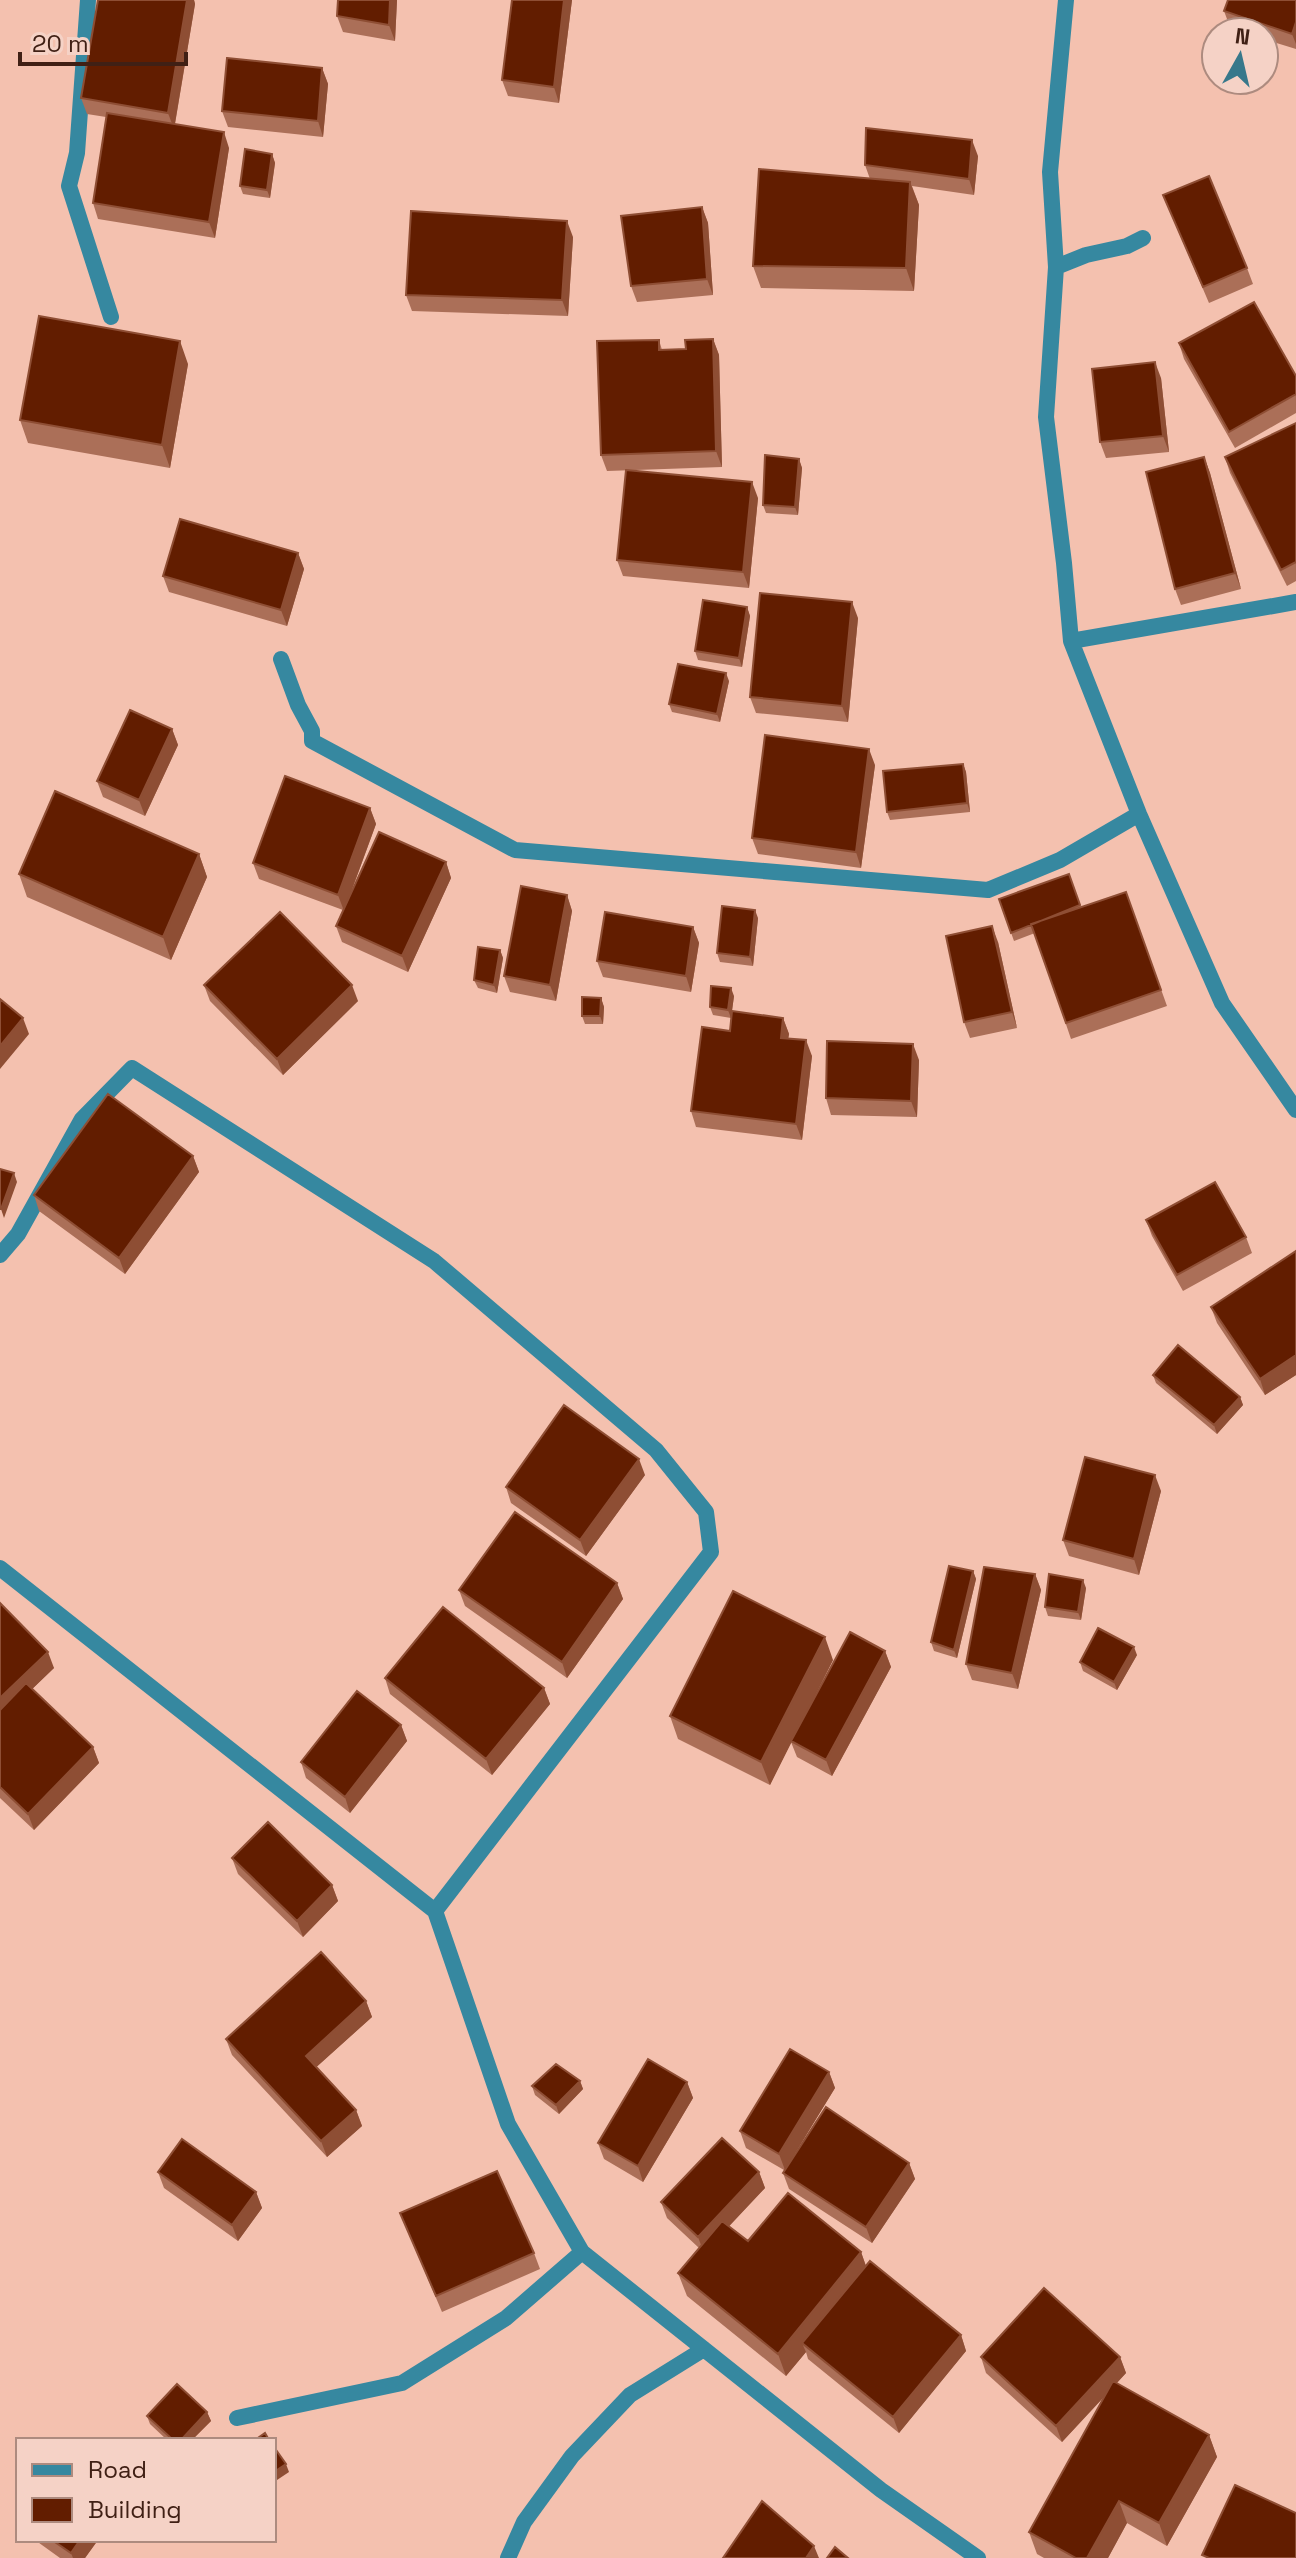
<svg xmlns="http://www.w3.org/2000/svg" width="1296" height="2558" viewBox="0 0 1296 2558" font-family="'Space Grotesk',sans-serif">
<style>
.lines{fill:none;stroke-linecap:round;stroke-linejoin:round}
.street{stroke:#3688a0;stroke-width:16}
.wall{fill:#ab6f58}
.shaded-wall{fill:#8e4e34}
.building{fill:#621d00;stroke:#8e4e34;stroke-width:2}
</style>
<rect width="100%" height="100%" fill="#f4c1af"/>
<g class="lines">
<path class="street" d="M88,0L77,153L69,186L111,317
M1066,0L1050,172L1056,267L1046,417L1064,563L1071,641L1139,814L1222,1003L1296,1110
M1056,267L1086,255L1127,246L1143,238
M1071,641L1296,602
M281,659L298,705L312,731V741L515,850L988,890L1060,860L1139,814
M0,1255L18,1234L82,1119L132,1068L434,1261L656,1450L706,1512L711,1552L435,1911
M0,1568L435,1911L508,2124L582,2252L881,2490L978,2558
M237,2418L402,2383L506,2318L582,2252
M508,2558L524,2522L572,2456L630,2395L704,2349"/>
</g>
<path class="wall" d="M98,0H194L195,4L175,124L229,148L215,238L98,219L93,203L106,117L87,114L81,98Z
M338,0H397L395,41L343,32L337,16Z
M512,0H572L559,103L508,96L502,80Z
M1296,0V49L1264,39V32H1244L1230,27L1224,11Z
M322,68L328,84L323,137L228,127L222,111Z
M272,154L275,163L270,198L243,194L240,186Z
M978,156L974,195L912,186L919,205L914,291L761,288L753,266L870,179L865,165Z
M1163,195L1247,268L1253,284L1209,303Z
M702,207L708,223L713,295L637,302L631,286Z
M573,237L568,316L412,311L406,295Z
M713,339L719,355L722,467L607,471L601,455L659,340L662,350L686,349Z
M1179,343L1296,376V413L1235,448L1184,359Z
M188,364L170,468L28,443L20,420Z
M1161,378L1169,452L1106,458L1100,442Z
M1296,423V581L1287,586L1230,473L1225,457Z
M1204,457L1210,473L1241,589L1181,605L1175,589Z
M799,459L802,468L798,515L766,513L763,505Z
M758,498L749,588L623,576L617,560Z
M298,553L304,569L287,626L169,592L163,576Z
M747,607L750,616L742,667L698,660L695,651Z
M858,618L848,722L756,713L750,697Z
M729,681L720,722L672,712L669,704Z
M172,729L178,745L145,816L103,797L97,781Z
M963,764L966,772L970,812L890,820L887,812Z
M875,765L861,868L758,854L752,838Z
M370,808L376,824L349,898L446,862L451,878L408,972L342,942L336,926L343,910L259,879L253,863Z
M199,854L207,877L171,960L27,897L19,874Z
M1069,874L1081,907L1126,892L1167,1006L1071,1039L1035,933L1014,941L999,899Z
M567,895L572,911L556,1001L510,992L504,976Z
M758,918L753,966L720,962L717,953Z
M693,927L699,943L691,992L603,977L597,961Z
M998,942L1017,1028L970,1038L964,1022Z
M500,950L503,958L497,993L478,988L474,980Z
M204,985L358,1001L283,1075L210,1001Z
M734,996L731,1018L713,1015L710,1007Z
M601,998L604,1007L603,1024H585L582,1016Z
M783,1018L789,1034L788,1038L812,1056L802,1140L696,1127L691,1111L730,1031Z
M919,1060L917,1117L831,1115L826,1098Z
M193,1156L199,1172L125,1274L39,1211L34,1195Z
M1146,1220L1246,1237L1252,1253L1183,1291L1152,1236Z
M1296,1251V1375L1265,1395L1217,1323L1211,1307Z
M1153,1375L1240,1397L1243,1405L1217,1434L1156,1383Z
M645,1475L586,1556L511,1503L506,1487Z
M1161,1491L1139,1575L1069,1556L1063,1540Z
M973,1571L976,1579L957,1658L934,1651L931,1642Z
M1035,1574L1041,1590L1018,1689L972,1680L966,1664Z
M617,1583L623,1599L567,1678L465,1606L459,1590Z
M1086,1588L1081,1620L1048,1616L1045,1607Z
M0,1603L54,1668L32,1689L93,1747L99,1763L34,1830L0,1798Z
M885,1651L891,1667L832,1776L797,1757L791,1742L770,1785L678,1739L670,1716L833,1660L812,1702Z
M1137,1655L1117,1690L1083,1671L1080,1662Z
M385,1678L544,1688L550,1704L492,1775L390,1694Z
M401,1725L407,1741L350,1813L306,1778L301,1762Z
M232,1858L332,1885L338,1901L303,1937L238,1874Z
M366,2001L372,2017L316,2067L356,2110L362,2126L327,2157L232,2055L226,2039Z
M829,2072L835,2088L790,2161L909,2163L915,2179L872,2243L789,2189L783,2173L784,2170L746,2148L740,2131Z
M580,2081L583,2089L559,2114L535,2095L532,2086Z
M687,2082L693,2098L643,2182L604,2159L598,2143Z
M158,2172L256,2192L262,2208L238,2241L164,2188Z
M759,2172L765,2188L729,2226L748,2241L861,2252L866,2266L961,2335L966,2351L899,2433L808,2359L806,2352L786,2376L687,2296L678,2273L699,2248L667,2218L661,2202Z
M400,2213L534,2253L540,2269L442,2312Z
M981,2357H1120L1126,2373L1116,2384L1209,2435L1217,2457L1167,2546L1127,2523L1108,2558H1044L1037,2554L1029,2532L1104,2397L1062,2442L986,2373Z
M207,2412L211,2421L192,2440H167L150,2424L147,2416Z
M35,2540H98L85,2558H60Z"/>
<path class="shaded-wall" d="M187,0H194L195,4L174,129L168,113Z
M390,0H397L395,41L389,25Z
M564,0H572L559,103L554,87Z
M1296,22V44L1292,34Z
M322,68L328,84L323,137L318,121Z
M224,132L229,148L215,238L209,222Z
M972,140L978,156L974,195L969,179Z
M272,154L275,163L270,198L267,190Z
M910,182L919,205L914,291L906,268Z
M702,207L708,223L713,295L707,279Z
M567,221L573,237L568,316L562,300Z
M713,339L719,355L722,467L716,451Z
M180,341L188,364L170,468L162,445Z
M1155,362L1161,378L1169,452L1163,436Z
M1204,457L1210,473L1241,589L1235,573Z
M799,459L802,468L798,515L795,507Z
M752,482L758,498L749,588L743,572Z
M298,553L304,569L287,626L281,610Z
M852,602L858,618L848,722L842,706Z
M747,607L750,616L742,667L739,658Z
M726,673L729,681L720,722L717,714Z
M172,729L178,745L145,816L139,800Z
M869,749L875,765L861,868L856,852Z
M963,764L966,772L970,812L967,803Z
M370,808L376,824L344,911L338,895Z
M199,854L207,877L171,960L163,937Z
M446,862L451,878L408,972L402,956Z
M567,895L572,911L556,1001L550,985Z
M755,910L758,918L753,966L750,957Z
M992,926L998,942L1017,1028L1012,1012Z
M693,927L699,943L691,992L686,976Z
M500,950L503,958L497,993L494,985Z
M352,985L358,1001L283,1075L277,1059Z
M731,988L734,996L731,1018L728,1010Z
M601,998L604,1007L603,1024L600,1016Z
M23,1018L29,1034L0,1069V1046Z
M783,1018L789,1034L786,1054L781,1038Z
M806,1040L812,1056L802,1140L796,1124Z
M913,1044L919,1060L917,1117L911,1101Z
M193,1156L199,1172L125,1274L119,1258Z
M14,1173L17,1182L4,1218L1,1209Z
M1296,1355V1375L1265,1395L1260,1379Z
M1240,1397L1243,1405L1217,1434L1214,1425Z
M639,1459L645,1475L586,1556L580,1540Z
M1155,1475L1161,1491L1139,1575L1134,1559Z
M973,1571L976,1579L957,1658L954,1650Z
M1035,1574L1041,1590L1018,1689L1012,1673Z
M1083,1580L1086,1588L1081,1620L1078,1612Z
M617,1583L623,1599L567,1678L562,1662Z
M825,1637L833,1660L770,1785L761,1762Z
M1134,1647L1137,1655L1117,1690L1114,1682Z
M885,1651L891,1667L832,1776L826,1760Z
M48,1652L54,1668L0,1720V1698Z
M544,1688L550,1704L492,1775L486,1759Z
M401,1725L407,1741L350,1813L345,1797Z
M93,1747L99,1763L34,1830L28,1814Z
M332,1885L338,1901L303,1937L297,1921Z
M366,2001L372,2017L311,2072L306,2056Z
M829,2072L835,2088L785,2170L779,2154Z
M580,2081L583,2089L559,2114L556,2105Z
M687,2082L693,2098L643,2182L638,2166Z
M356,2110L362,2126L327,2157L321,2141Z
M909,2163L915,2179L872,2243L866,2227Z
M759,2172L765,2188L704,2253L698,2237Z
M256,2192L262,2208L238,2241L232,2225Z
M861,2252L869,2275L802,2343L806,2352L786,2376L778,2354Z
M961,2335L966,2351L899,2433L893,2417Z
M1120,2357L1126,2373L1062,2442L1056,2426Z
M207,2412L211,2421L192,2440H181Z
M1209,2435L1217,2457L1167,2546L1159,2523Z
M286,2464L289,2472L274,2482V2472Z
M1119,2501L1127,2523L1108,2558H1087Z
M80,2540H98L85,2558H73L71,2553Z
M814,2546L819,2558H806Z"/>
<path class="building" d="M98,0H187L168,113L81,98Z
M338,0H390L389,25L337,16Z
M512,0H564L554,87L502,80Z
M1228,0H1296V22L1292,34L1224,11Z
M227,58L322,68L318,121L222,111Z
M107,113L224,132L209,222L93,203Z
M866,128L972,140L969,179L865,165Z
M245,149L272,154L267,190L240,186Z
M759,169L910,182L906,268L753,266Z
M1209,176L1247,268L1203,287L1163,195Z
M702,207L707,279L631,286L621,216Z
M411,211L567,221L562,300L406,295Z
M1254,302L1296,376V394L1229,432L1179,343Z
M39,316L180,341L162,445L20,420Z
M713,339L716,451L601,455L597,341L659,340V350L686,349L685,340Z
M1155,362L1163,436L1100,442L1092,369Z
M1296,423V562L1281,570L1225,457Z
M765,455L799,459L795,507L763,505Z
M1204,457L1235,573L1175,589L1146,472Z
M626,470L752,482L743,572L617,560Z
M180,519L298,553L281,610L163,576Z
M760,593L852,602L842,706L750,697Z
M703,600L747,607L739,658L695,651Z
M678,664L726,673L717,714L669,704Z
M130,710L172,729L139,800L97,781Z
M765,735L869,749L856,852L752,838Z
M963,764L967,803L887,812L883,771Z
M285,776L370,808L338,895L253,863Z
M55,791L199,854L163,937L19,874Z
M379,832L446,862L402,956L336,926Z
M1069,874L1080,905L1011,933L999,899Z
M521,886L567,895L550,985L504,976Z
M1126,892L1161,990L1066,1023L1031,924Z
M722,906L755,910L750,957L717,953Z
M280,912L352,985L277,1059L204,985Z
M605,912L693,927L686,976L597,961Z
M992,926L1012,1012L964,1022L946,936Z
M478,947L500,950L494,985L474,980Z
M711,986L731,988L728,1010L710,1007Z
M582,997L601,998L600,1016H582Z
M0,999L23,1018L0,1046Z
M732,1011L783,1018L781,1038L806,1040L796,1124L691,1111L702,1027L730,1031Z
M827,1041L913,1044L911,1101L826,1098Z
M108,1094L193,1156L119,1258L34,1195Z
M0,1169L14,1173L1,1209H0Z
M1215,1182L1246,1237L1177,1275L1146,1220Z
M1296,1251V1355L1260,1379L1211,1307Z
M1178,1345L1240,1397L1214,1425L1153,1375Z
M564,1405L639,1459L580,1540L506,1487Z
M1085,1457L1155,1475L1134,1559L1063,1540Z
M515,1512L617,1583L562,1662L459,1590Z
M949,1566L973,1571L954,1650L931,1642Z
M984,1567L1035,1574L1012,1673L966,1664Z
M1049,1574L1083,1580L1078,1612L1045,1607Z
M733,1591L825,1637L761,1762L670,1716Z
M0,1603L48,1652L0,1698Z
M443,1607L544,1688L486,1759L385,1678Z
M1098,1628L1134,1647L1114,1682L1080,1662Z
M850,1632L885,1651L826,1760L791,1741Z
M26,1683L93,1747L28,1814L0,1787V1710Z
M357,1691L401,1725L345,1797L301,1762Z
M268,1822L332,1885L297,1921L232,1858Z
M321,1952L366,2001L306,2056L356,2110L321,2141L226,2039Z
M790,2049L829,2072L779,2154L740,2131Z
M648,2059L687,2082L638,2166L598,2143Z
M556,2064L580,2081L556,2105L532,2086Z
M826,2107L909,2163L866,2227L783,2173Z
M722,2138L759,2172L698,2237L661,2202Z
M182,2139L256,2192L232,2225L158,2172Z
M497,2171L534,2253L436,2296L400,2213Z
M788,2193L861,2252L778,2354L678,2273L722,2221L748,2241Z
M870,2261L961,2335L893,2417L802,2343Z
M1044,2288L1120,2357L1056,2426L981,2357Z
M1113,2381L1209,2435L1159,2523L1119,2501L1087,2558H1076L1029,2532Z
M177,2384L207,2412L181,2440H173L147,2416Z
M265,2433L269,2440H255Z
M274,2447L286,2464L274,2472Z
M1235,2485L1296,2513V2558H1209L1202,2555Z
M762,2501L814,2546L806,2558H723Z
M52,2540H80L71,2553Z
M835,2547L848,2558H827Z"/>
<rect x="16" y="2438" width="260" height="104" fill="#f5d2c6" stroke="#ad8b7f" stroke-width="2"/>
<rect x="32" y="2464" width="40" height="12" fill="#3688a0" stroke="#ad8b7f" stroke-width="2"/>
<text x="88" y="2478" font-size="24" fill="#402015">Road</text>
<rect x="32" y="2498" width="40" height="24" fill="#621d00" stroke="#ad8b7f" stroke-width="2"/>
<text x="88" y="2518" font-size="24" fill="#402015">Building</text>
<g transform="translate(1240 56) rotate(8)"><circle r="38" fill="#f5d2c6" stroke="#ad8b7f" stroke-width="2"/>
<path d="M0-6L14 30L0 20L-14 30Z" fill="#37788b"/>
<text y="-12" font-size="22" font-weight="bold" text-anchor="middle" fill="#402015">N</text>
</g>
<path d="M20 52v12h166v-12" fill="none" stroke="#402015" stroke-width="4"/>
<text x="32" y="52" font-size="24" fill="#402015" stroke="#f5d2c6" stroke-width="6" paint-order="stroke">20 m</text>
</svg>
